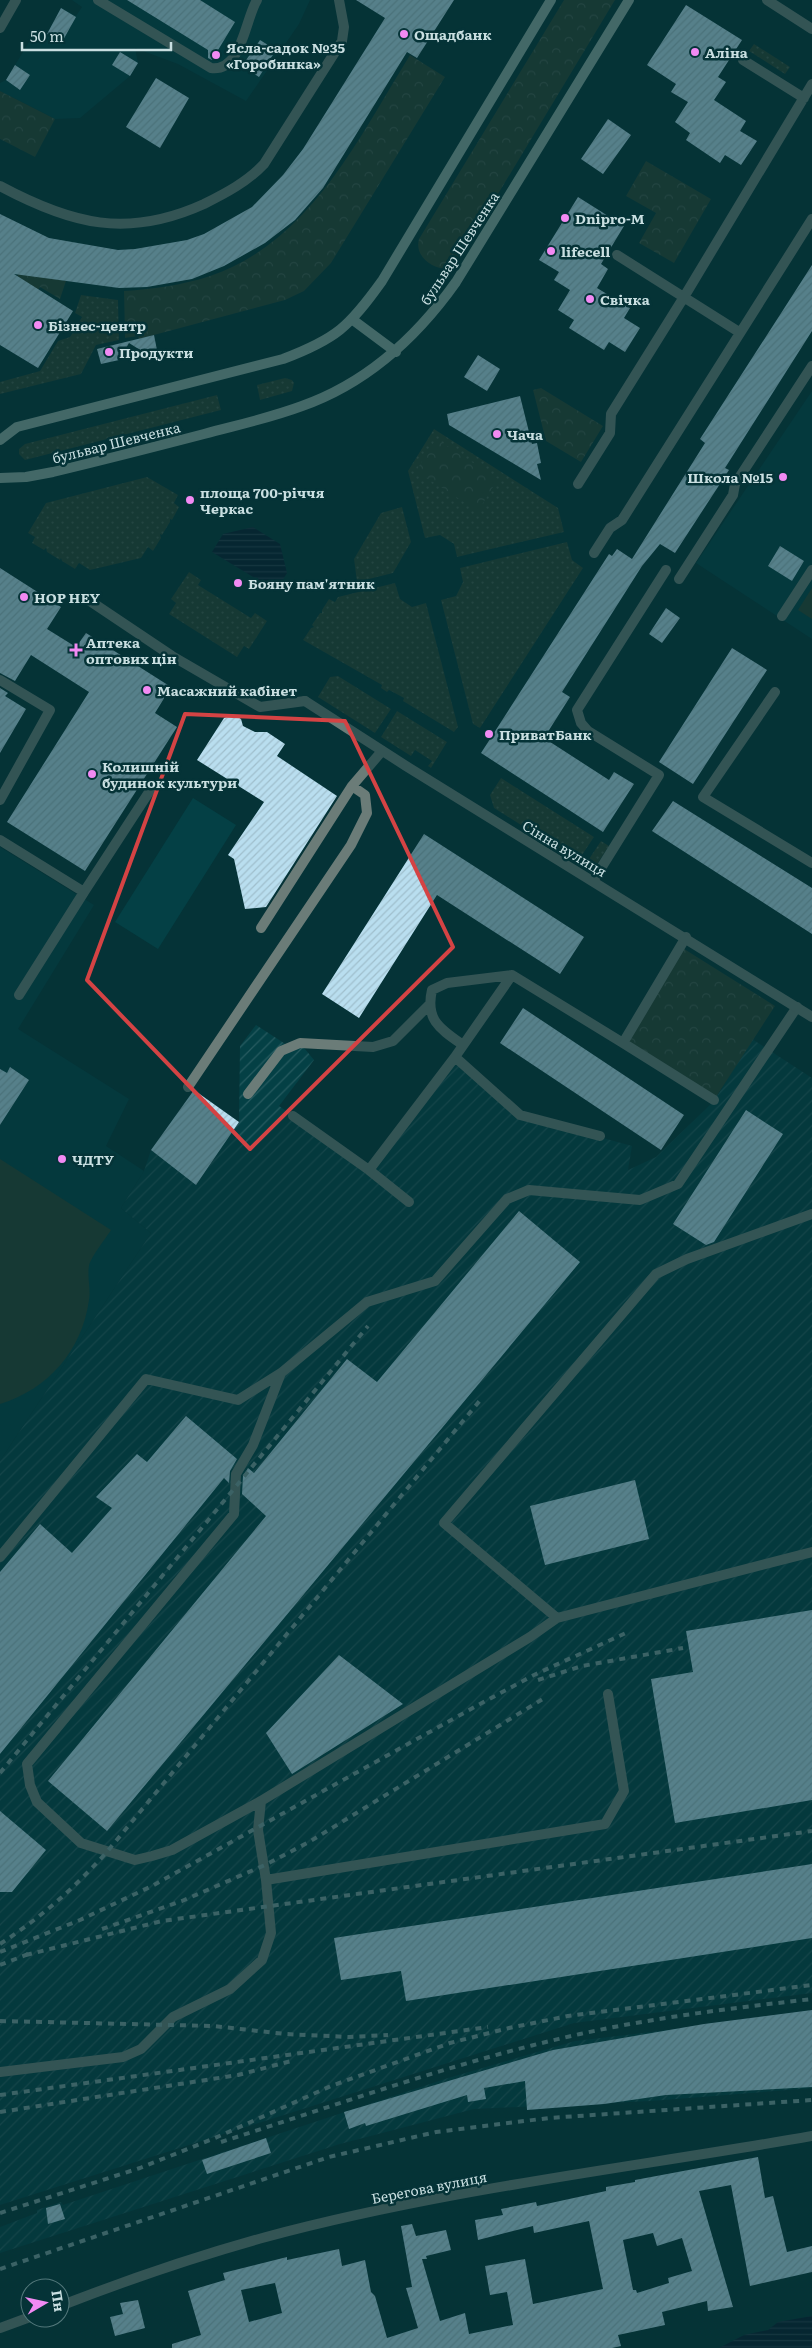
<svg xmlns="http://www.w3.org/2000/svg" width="812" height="2348" viewBox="0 0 812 2348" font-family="Literata,serif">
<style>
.built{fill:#044045}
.industrial{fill:url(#industrial-furrows)}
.grass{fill:url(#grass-dots)}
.park{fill:url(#park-crowns)}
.garden{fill:#2a4032}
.water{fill:url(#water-rules)}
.building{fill:url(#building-hatch);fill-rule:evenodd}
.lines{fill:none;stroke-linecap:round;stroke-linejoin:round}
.service{stroke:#6b7c78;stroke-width:10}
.minor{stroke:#6b7c78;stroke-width:10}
.secondary{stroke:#8ea9a2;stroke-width:10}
.rail{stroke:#7c9b9e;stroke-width:4;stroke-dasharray:6 6;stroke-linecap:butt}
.marked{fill:none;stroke:#d44344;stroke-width:4;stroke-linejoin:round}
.poi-dot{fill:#f28af3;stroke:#053337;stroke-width:2}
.labels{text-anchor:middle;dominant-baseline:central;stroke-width:5;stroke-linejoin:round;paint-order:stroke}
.poi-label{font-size:14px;font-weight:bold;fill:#c9dfe1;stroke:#053337;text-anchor:start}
.street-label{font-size:14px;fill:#c9dfe1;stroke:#053337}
</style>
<defs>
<pattern id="industrial-furrows" width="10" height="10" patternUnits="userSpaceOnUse" patternTransform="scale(1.25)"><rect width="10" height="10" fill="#044045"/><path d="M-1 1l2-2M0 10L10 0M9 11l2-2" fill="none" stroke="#275b60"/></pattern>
<pattern id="grass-dots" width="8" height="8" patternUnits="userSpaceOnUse" patternTransform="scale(1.25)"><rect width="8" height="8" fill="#2a4032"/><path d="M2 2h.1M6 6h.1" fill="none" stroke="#485b4f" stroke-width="1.8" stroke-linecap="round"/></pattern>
<pattern id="park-crowns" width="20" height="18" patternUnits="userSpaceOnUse" patternTransform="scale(1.25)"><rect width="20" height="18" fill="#2a4032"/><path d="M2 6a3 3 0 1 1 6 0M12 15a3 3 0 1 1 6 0" fill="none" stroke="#485b4f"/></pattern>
<pattern id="water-rules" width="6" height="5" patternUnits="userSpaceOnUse" patternTransform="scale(1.25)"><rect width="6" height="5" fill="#07182c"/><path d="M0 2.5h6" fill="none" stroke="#2a394a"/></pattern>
<pattern id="building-hatch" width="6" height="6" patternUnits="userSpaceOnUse" patternTransform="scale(1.25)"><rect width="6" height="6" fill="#b9deef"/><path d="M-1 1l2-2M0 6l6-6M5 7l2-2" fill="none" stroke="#a0bfcd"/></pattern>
</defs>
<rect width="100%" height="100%" fill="#053337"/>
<path class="built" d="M72,0H310L299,24L246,101L178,64L135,48L138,63L130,76L80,118L55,119L0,91V83L6,80L29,42L47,34L61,8L76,16L82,7Z
M812,391V639L696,563Z
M193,798L236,825L158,949L115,922Z
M0,847L94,905L18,1029L129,1099L106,1146L144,1171L121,1208L151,1233L0,1461Z"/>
<path class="industrial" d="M256,1025L290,1047L300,1043L314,1060L279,1106L369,1169L455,1057L520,1115L632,1146L628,1170L656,1157L714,1101L752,1039L812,1078V1993L574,2023L0,2205V1461L151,1233L121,1208L144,1171L151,1150L197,1184L239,1122L240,1046Z
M812,2013V2088L651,2101L474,2109L340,2144L0,2253V2227L37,2213V2210L61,2202L63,2205L448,2078L575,2041Z"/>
<path class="grass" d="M754,44L790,67L785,74L749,51Z
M81,295L118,300L119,340L96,345L81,374L0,394V382L40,371L58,341L70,337L82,317L75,313Z
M285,378L292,380L294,383L292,391L260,400L257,385Z
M217,395L221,410L29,459L25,460L19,454V449L25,444Z
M434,429L558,508L564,532L457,557L454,544L440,535L425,538L408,471Z
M147,477L178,495L174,503L179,507L172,520L170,519V522L162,535L160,534L161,538L153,551L148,547L141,558L90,570L79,563L75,569L62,561L61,558L60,560L47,552L46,548L44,550L32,543L35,537L28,533L46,503Z
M402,507L411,542L393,573L357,582L354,559L381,513Z
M567,542L572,560L583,568L480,728L473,724L441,600L456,596L463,582L460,568Z
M189,572L201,580L198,585L251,618L255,613L267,621L249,649L244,646L237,657L169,614L176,603L171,599Z
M395,583L400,599L412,607L426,603L458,727L454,732L403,701L404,698L389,690L387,692L381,688L382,685L303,640L311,628L314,627L312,625L320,613H322V610L329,599L335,602L338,597Z
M338,676L391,709L375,733L318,697L330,677Z
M397,711L447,742L431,768L428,766L432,761L415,750L411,756L381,737Z
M501,778L594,837L578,861L494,808L490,795Z
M601,841L609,846L593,870L585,865Z"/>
<path class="park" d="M564,0H615L457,262L448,269C432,269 414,256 419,239Z
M410,55L445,77L331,263L304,291L285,300L139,339L138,336L125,338L124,291C153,289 183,285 210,276C310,242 358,139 410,55Z
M0,91L55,119L35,157L0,139Z
M646,161L711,199L674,263L639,243L656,213L626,196Z
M18,273L66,281L60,299L40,287L34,295L16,284Z
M541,388L603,426L581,462L546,441L533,390Z
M436,439L498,479L478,511L416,471Z
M681,947L775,1006L714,1100L623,1043Z"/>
<path class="garden" d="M812,588V619L798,610Z
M0,1159L111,1230C106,1238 90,1258 89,1266C87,1277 91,1289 89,1300C82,1350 49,1389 0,1404Z"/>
<path class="water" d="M253,527L280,544L287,573L276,591L212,552L223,534Z
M812,2316V2348H719L744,2335L768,2330L778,2322Z"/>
<path class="building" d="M127,0H200L235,22L212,60L208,58V50Z
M356,0H454L417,58L407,52L323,188L295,220L265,243L224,266L192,279L147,287L119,288L14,274L73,311L38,368L0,345V214L49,238L118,250L135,249L187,240L204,234L252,207L283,175L303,149L385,18Z
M686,5L742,40L718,77L726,82L714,100L746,121L740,131L757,141L741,165L725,155L720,163L686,140L690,133L675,122L688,102L671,92L676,84L647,65Z
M61,8L76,17L62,42L47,34Z
M260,40L276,50L259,77L242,66Z
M120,52L138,63L130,76L112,65Z
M15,65L30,75L20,90L6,80Z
M156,78L189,98L160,148L126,127Z
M608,119L631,135L603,174L581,159Z
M578,197L624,226L601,264L608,269L597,288L630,308L624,318L640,328L625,352L609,342L604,350L569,328L574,320L558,310L570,290L554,280L559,272L539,260Z
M812,265V331L725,468L729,470L675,553L660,544L642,566L562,692L570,697L544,738L609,780L614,772L634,784L603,832L481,753L609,554L612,556L617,549L632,559L705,443L700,439Z
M154,335L157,350L145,353L129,343L119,360L101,364L97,349Z
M478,355L500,369L487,391L464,377Z
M520,396L532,444L537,443L541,463L537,464L541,480L449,425L447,414Z
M780,546L804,561L792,581L768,566Z
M0,568L61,607L47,629L76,647L86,633L171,687L155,713L177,727L85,871L7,822L89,692L31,655L15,681L0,673Z
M666,608L680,618L662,643L649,634Z
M732,648L767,670L693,784L659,762Z
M0,688L8,693L5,696L26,709L0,753Z
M233,714L241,719L243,726L255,732H267L285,744L277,756L337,796L266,907L245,909L234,859L228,855L264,802L197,760L224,718Z
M673,801L812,888V934L652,831Z
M424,834L584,937L560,974L437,895L359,1018L322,994Z
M523,1008L684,1115L661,1150L500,1043Z
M10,1067L29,1080L0,1125V1069L7,1073Z
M194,1090L239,1122L196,1185L151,1150Z
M746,1110L783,1134L714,1242L706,1245L673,1224Z
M519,1211L580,1262L107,1831L48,1781L266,1516L242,1494L243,1476L248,1468L254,1473L347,1359L377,1382Z
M186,1416L237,1459L230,1471L229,1483L224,1478L0,1754V1572L40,1524L72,1553L112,1508L96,1497L137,1454L147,1462Z
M635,1480L649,1539L545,1565L530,1506Z
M812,1610V1800L675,1823L651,1679L693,1672L686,1631Z
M339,1655L403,1704L292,1774L266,1733Z
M0,1811L46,1850L12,1892H0Z
M812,1864V1938L406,2001L401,1971L341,1980L334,1938Z
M812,2010V2087L666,2095L604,2104L527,2110L525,2081L484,2088L486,2099L468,2102L467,2095L366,2126L365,2123L349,2129L344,2112L553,2050L704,2024Z
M266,2138L271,2153L207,2174L202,2160Z
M758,2157L765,2198L773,2196L787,2252L812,2246V2272L750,2286L731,2185L699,2191L733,2307L708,2311L707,2301L662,2312L665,2325L618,2335L621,2346L612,2348H172V2344L201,2335L188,2291L225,2280L223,2273L287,2257V2260L339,2249L342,2266L365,2260L371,2292L375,2296L387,2338L418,2328L406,2288L412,2287L401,2226L412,2224L416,2236L446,2230L451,2250L426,2256L427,2259H422L440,2321L465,2313L469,2334L513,2325L507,2292L490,2295L485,2266L525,2259L533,2304L603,2289L589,2221L534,2233L533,2226L478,2240L475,2220L503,2215L501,2209L536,2202L537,2206L606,2191V2187L635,2182V2180ZM653,2233L657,2246L682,2238L692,2271L668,2278L669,2283L637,2293L636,2290H633L623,2240ZM275,2283L282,2313L249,2322L241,2290Z
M60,2204L65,2219L48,2224L46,2208Z
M138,2300L145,2328L115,2336L110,2317L123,2314L120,2303Z"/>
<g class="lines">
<path class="service" d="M98,0L211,68C242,72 245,19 257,0
M0,28L16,0
M743,60L804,98
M0,186C71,224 127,239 204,204C226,193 247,182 264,164L342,41L344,27L339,0
M617,255L739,332
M578,484L610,433L611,414L684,297L812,84
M594,553L610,528L622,520L812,219
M679,579L733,495L735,484L812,366
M87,599L172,656L260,707L305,701
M782,616L812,570
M0,680L50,710L0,800
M775,692L703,797L812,863
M0,840L84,892L153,786
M593,881L659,775L588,731L581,723L577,710L666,570
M261,928L352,786L382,751
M686,937L623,1043L714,1100
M19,995L84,892
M463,1045C440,1029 425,1020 432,990L447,983L512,975
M188,1087L351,845L367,813L365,795L352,786
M248,1094L281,1051L300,1043L373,1047L393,1041L429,1005
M293,1116L369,1170
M600,1136L520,1115L455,1057L512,975L623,1043
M409,1202L369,1170L455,1057
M281,1373L253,1445L236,1474L234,1514L27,1764L30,1785L37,1802L81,1843L135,1860L152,1856L172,1850L261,1801L530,1637L557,1618L444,1523L656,1274L687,1259L812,1214
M0,1557L146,1379L238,1400L281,1373L367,1302L435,1281L507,1199L529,1190L640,1200L678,1184L797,1007
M557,1618L812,1552
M261,1801L258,1830L266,1880L605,1824L624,1791L608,1694
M0,2072L123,2057L141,2049L173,2017L230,1989L262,1960L271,1933L266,1880"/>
<path class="minor" d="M767,0L812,29
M305,701L406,766L812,1017
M60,2306C127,2280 197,2256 266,2237C445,2189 630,2168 812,2136
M0,2328L30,2317"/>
<path class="secondary" d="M353,320L396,352
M0,440L17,427L283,359C336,339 349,327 382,281L551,0
M0,478L26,477L53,472C103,460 154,447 204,434C237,425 270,418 302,406C367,383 417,337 456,282L629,0"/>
<path class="rail" d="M538,1680L582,1666L683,1648
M0,1773L368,1326
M102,1929L182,1901L265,1865L309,1842L546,1697
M0,1944C43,1916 72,1890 106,1853L482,1398
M0,1952L80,1920L152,1886L480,1704L534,1675L628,1632
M26,1955L162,1921L812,1831
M0,1965L31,1953
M0,2021L214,2026L285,2034L349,2037L388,2035
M0,2095L488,2027
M0,2112L238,2075L295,2060
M221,2142C340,2104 458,2061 580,2034C657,2017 734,2008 812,1999
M0,2213L140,2168L215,2138L331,2086L450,2043L509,2028L568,2016L812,1985
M0,2269L329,2157L436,2132L549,2118L812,2100"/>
</g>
<path d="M0 0H812V2348H0ZM185,714L345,721L453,947L250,1149L87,980Z" fill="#053337" fill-opacity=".55" fill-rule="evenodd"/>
<path class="marked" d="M185,714L345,721L453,947L250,1149L87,980Z"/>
<g class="poi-dot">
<circle cx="404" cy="34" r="5"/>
<circle cx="695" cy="52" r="5"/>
<circle cx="216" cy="55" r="5"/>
<circle cx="565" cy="218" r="5"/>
<circle cx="551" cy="251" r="5"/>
<circle cx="590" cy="299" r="5"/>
<circle cx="38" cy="325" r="5"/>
<circle cx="109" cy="352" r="5"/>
<circle cx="497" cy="434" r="5"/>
<circle cx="783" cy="477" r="5"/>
<circle cx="190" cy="500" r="5"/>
<circle cx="238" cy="583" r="5"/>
<circle cx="24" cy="597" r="5"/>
<path d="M73.5 642.5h5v5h5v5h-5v5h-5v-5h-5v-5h5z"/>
<circle cx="147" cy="690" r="5"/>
<circle cx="489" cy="734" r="5"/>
<circle cx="92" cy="774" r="5"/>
<circle cx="62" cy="1159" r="5"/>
</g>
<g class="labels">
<g class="poi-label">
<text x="414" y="34">Ощадбанк</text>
<text x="226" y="47">Ясла-садок №35<tspan x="226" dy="16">«Горобинка»</tspan></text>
<text x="705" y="52">Аліна</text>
<text x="575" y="218">Dnipro-M</text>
<text x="561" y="251">lifecell</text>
<text x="600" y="299">Свічка</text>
<text x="48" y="325">Бізнес-центр</text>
<text x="119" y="352">Продукти</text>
<text x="507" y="434">Чача</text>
<text x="773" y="477" text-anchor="end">Школа №15</text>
<text x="200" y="492">площа 700-річчя<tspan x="200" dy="16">Черкас</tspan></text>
<text x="248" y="583">Бояну пам'ятник</text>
<text x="34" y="597">HOP HEY</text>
<text x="86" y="642">Аптека<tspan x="86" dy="16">оптових цін</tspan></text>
<text x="157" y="690">Масажний кабінет</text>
<text x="499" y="734">ПриватБанк</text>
<text x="102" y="766">Колишній<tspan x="102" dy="16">будинок культури</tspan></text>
<text x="72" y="1159">ЧДТУ</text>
</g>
<g class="street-label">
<text transform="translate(459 248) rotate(-57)">бульвар Шевченка</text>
<text transform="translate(116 442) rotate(-14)">бульвар Шевченка</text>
<text transform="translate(565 848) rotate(31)">Сінна вулиця</text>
<text transform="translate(429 2187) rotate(-11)">Берегова вулиця</text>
</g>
</g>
<g transform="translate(45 2303) rotate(81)"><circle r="24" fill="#053337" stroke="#53787b"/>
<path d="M0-4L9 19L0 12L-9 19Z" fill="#f28af3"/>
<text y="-8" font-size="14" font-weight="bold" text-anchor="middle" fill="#c9dfe1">Пн</text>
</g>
<path d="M22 42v8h149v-8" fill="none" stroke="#c9dfe1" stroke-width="2.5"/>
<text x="30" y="42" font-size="15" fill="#c9dfe1" stroke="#053337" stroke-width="4" paint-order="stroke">50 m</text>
</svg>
